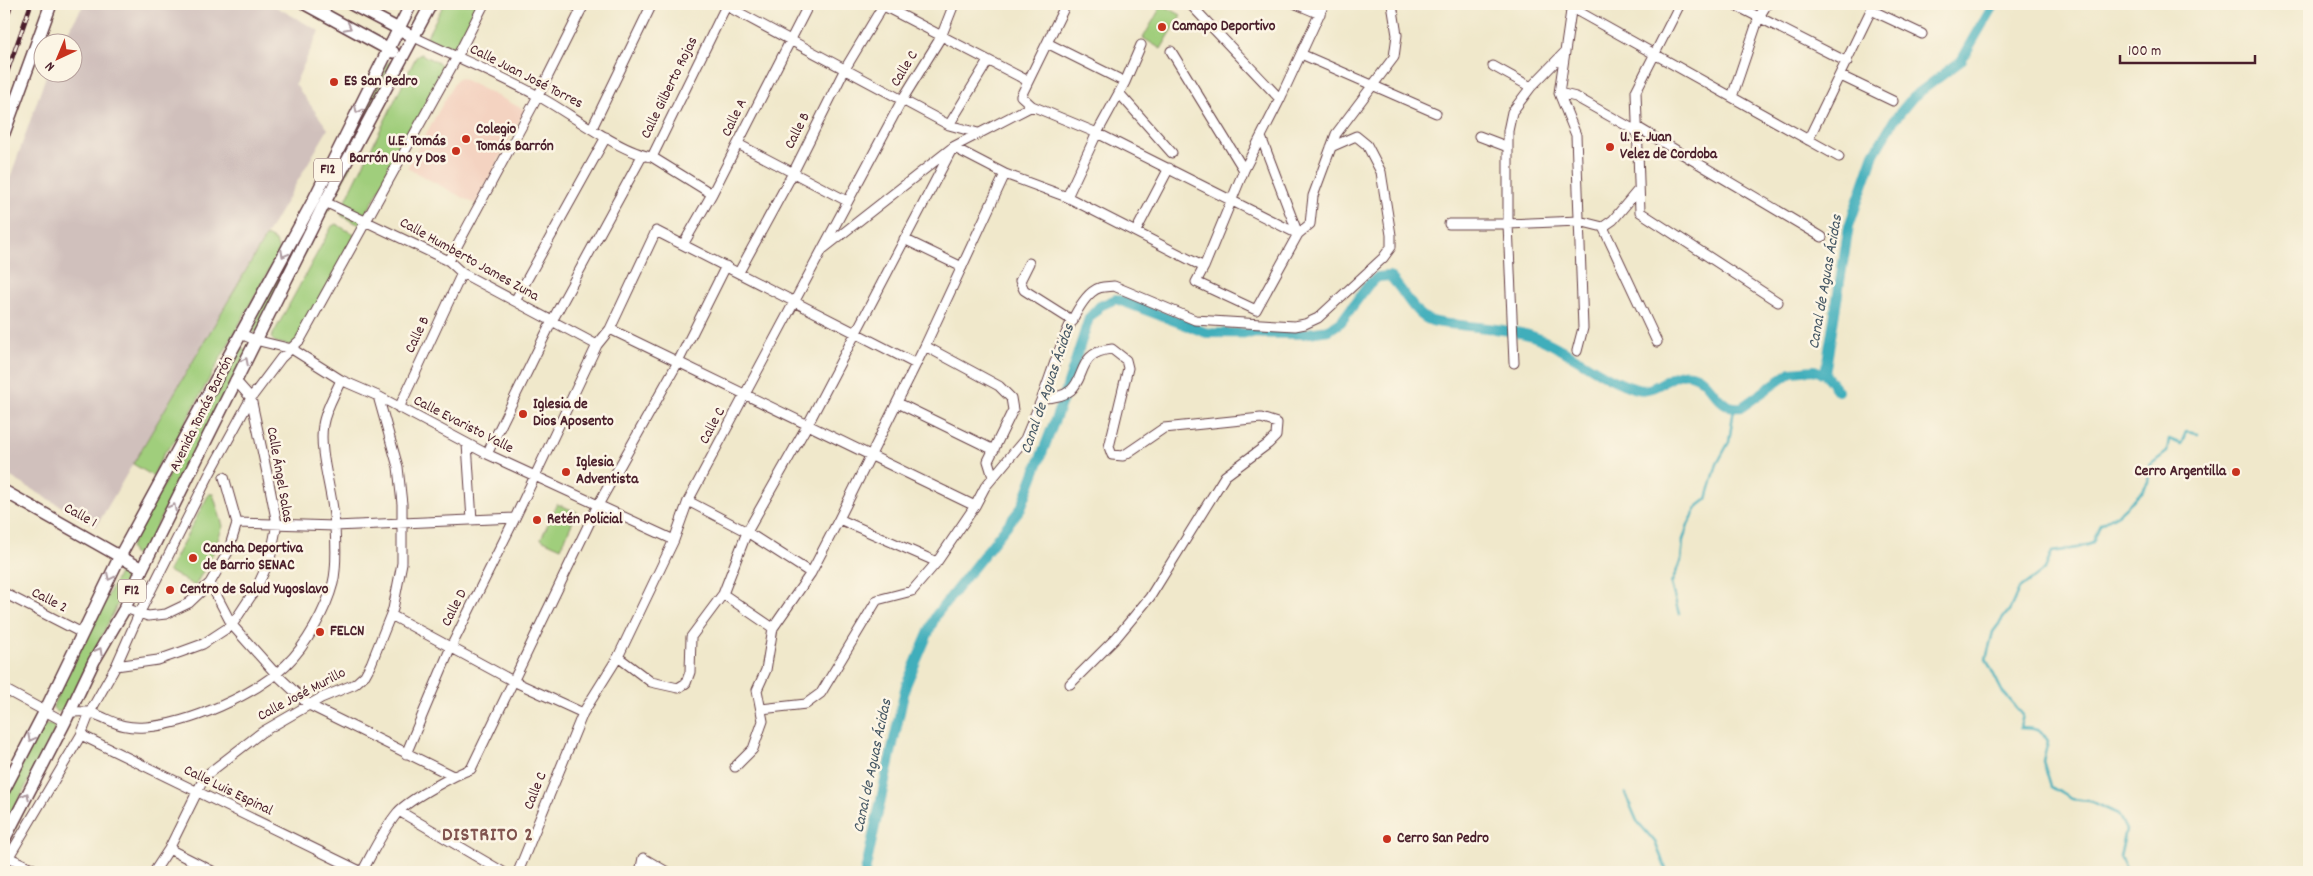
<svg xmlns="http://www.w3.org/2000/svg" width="2313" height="876" viewBox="0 0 2313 876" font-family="Dekko,sans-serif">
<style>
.built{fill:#f4d3c1}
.industrial{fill:#d0c0bc}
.green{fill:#a0ce7c;stroke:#757654}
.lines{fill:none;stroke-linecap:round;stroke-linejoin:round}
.stream{stroke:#3faebb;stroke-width:2.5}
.canal{stroke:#3faebb;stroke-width:10}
.minor-casing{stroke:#633d43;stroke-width:11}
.major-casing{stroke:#633d43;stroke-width:14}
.minor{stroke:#fff;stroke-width:9}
.major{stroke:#fff;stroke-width:11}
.rail-casing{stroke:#4a1f2b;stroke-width:4.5}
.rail{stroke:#fcf5e5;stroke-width:2.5;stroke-dasharray:8;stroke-linecap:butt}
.oneway{stroke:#ae9aa0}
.poi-dot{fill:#c8321e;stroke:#fcf5e5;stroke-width:2}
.labels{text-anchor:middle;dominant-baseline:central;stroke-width:5;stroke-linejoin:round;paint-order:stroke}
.shield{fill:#fcf5e5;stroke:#7f5f63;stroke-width:1}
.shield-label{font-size:14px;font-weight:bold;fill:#4a1f2b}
.poi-label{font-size:15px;font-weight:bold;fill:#4a1f2b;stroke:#fcf5e5;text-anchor:start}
.street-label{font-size:15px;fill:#4a1f2b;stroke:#fcf5e5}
.water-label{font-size:16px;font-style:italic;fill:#465865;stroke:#fcf5e5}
.district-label{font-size:20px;font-weight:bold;letter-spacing:1px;fill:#81544f;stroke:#fcf5e5}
</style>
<rect width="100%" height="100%" fill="#fcf5e5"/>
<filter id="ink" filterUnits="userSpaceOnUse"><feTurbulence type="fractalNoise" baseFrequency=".02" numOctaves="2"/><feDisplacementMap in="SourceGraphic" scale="10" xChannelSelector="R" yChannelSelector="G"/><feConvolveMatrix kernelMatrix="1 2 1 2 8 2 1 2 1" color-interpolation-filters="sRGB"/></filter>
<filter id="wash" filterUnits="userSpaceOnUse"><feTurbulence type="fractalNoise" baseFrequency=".0096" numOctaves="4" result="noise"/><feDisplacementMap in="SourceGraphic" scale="20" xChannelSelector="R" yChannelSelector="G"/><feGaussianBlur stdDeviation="1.12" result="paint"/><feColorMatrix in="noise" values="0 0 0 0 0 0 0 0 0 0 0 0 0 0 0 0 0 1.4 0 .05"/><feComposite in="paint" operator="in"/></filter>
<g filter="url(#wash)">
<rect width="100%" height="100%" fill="#f0e8cb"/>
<path class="built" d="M461,78L525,110L475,204L407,168L456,80Z"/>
<path class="industrial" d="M84,4H271L319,31L295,84L328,129L96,527L4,473V181L10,178L47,73L72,72V42H62Z"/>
<path class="green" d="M444,4H480L453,56L428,46L426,38Z
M1162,5L1181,15L1161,49L1143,38Z
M421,54L444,66L445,70L360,225L342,216L341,210L416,57Z
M391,62L395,64L398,70L327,212L262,330L254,333L251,327L386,64Z
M336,224L355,235L297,347L275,342L271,338L332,226Z
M266,236L276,241L279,252L175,441L164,453L153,476L133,464Z
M241,348L247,352L143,552L137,555L133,554L130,547L237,350Z
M209,494H213L223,526L213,553L195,586L168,571Z
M557,504L577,512L561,548L541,539Z
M121,569L130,575L129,581L65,710L57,712L53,708L54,703Z
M43,725H53L55,730L4,828V800Z"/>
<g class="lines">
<path class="stream" d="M1679,614L1671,584L1681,561L1683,540L1688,525L1698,506L1707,499L1717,464L1729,442L1734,408
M1625,793L1637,821L1655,842L1667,872H1689
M2128,872L2120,857L2126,830L2118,814L2090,801L2072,799L2051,787L2043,761L2048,741C2041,729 2034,728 2020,728L2023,715L2002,691L1986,659L1993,632L2010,609L2019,589L2045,569L2052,552L2077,548L2093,543L2100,524L2118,514L2142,492L2148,482L2150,465L2167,452L2169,439L2181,444L2186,432L2198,434"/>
<path class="canal" d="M1825,374L1838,391
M865,872L906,685L936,615L1021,508L1063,399L1089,318L1100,306L1116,299L1207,333L1302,334L1329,330L1341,322L1369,284L1378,277L1389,276C1403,288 1411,310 1427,319C1437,324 1449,324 1460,325C1484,328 1509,329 1532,336C1566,347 1600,379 1637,389C1657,394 1671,370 1691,374C1713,379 1715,411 1742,407L1791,372L1814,370L1825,374L1849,226L1874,154L1894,120L1913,97L1961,61L1994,4"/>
</g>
</g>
<g filter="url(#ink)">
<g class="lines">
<defs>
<path id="minor" d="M571,4L582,9
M723,4L949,125L978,133
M880,4L1028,81
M1190,4L1280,99
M1296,4L1320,14
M1572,4L1559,93L1576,135L1583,328L1577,351
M1680,4L1636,91L1640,212L1778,302
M1733,4L1847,62
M1572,8L1839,157
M1871,10L1922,34
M414,37C455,57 498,74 538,96C568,112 621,153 652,157L712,194
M1047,43L1125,82
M1171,51L1244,170
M1301,54L1436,113
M1493,66L1531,87
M1841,76L1893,101
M1119,93L1172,153
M1559,93L1576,97L1638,132
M1732,97L1759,17L1767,4
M1032,106L1021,96L1066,4
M949,125L988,61
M1637,127L1822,237
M592,128L652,4
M1479,136L1508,147
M1261,137L1298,234L1310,224L1313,196L1336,134L1394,57L1397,35L1392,4
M1808,140L1874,4
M738,144L847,201
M652,157L727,4
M1067,197L1097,133L1125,82L1141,45
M325,202L449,261L462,273L597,345
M1449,224H1508L1579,221L1603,227L1657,342
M1603,227L1613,220L1639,189
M1136,231L1169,168
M904,239L962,267
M684,243L712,194L809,4
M449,261L538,96L584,4
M1029,263L1020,281L1024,290L1073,321
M1204,267L1244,170L1280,99L1324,4
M739,272L793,173L845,69L884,4
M515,301L606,137
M610,329L975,506
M241,334L255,340L292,349L341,380L378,396L487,454L674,540
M925,346L999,386L1011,398L1013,410L988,461L993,477
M1514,363L1508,224V131L1512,112L1531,87L1564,53
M1042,398C1053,370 1070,310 1092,292C1099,286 1105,287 1114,286L1195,320L1295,326L1305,324L1318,318L1383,258L1391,247V235L1381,172L1367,145L1356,136L1331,147
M898,403L994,450
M399,408L462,273
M467,444L472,520
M487,454L552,321L642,156
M688,501L747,532L811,573
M839,519L937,562
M237,523L335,526L515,518
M210,583L232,625L276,674L309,705L453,776
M4,593L82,633
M723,594L773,628
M125,608L148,616L166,614L189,603L210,583L228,552L237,523L224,477
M391,615L513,681L583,713
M618,657L651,682L678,688L686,683L690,672L691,637L723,594L747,532L808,424L953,147L1005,174
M116,666L158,660L181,652L203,644L232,625L257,587L270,559L277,524L268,478L251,398L235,380
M4,689L65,722
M761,709L806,704L821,693L877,600L912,591L937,562L975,506L985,487L1025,439L1042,398C1098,398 1065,353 1112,349L1126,360L1128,368L1109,447L1112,455L1123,456L1164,428L1261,418L1277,423L1276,436L1268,444L1225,476L1150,597L1116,638L1070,684
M69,712C76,712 86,711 92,713C114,721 120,729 146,727C189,724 255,695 286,665C306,646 326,610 333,583C337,567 336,544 335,527C334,496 318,453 323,425C325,410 335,394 341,380
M81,735L362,872
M406,754L451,647L515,518L597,345L610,329L656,231L916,364
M735,767L753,749L763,721L757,690L766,670L773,628L811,573L839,519L925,346L1005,174L1067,197L1204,267L1196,282L1256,310L1298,234L1097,133L1032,106L953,147L823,249
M399,811L503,872
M169,849L214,872
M4,857H8L40,872
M4,865L81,735L90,712L116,666L139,614L210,473L251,398L281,358L300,340L457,57L484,4
M154,872L169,849L205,776L262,732L321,698L355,684L365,675L371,664L393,609L402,563V504L398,467L378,396
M362,872C373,852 383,830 398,812C410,799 454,775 471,769L598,505L678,362L726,266
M518,872L583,713L618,657L674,540L688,501L902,100L941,37L954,4
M640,872L643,858L667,872"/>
<path id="major" d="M305,4L393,52
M351,4L414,37
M4,11L6,4
M4,133L51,4
M4,491L142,569
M4,790L45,711L120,556L312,203L411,4
M4,840L65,722L94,661L125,608L142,569L325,202L431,4"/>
</defs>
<use href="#minor" class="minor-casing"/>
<use href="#major" class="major-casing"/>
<use href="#minor" class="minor"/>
<use href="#major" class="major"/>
<defs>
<path id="rail" d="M4,81L31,4"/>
</defs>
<use href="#rail" class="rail-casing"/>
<use href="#rail" class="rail"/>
</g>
<defs><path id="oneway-chevron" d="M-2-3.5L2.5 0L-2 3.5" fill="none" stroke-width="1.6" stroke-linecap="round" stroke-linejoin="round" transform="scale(1.25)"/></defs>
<g class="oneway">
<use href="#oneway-chevron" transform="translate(348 27) rotate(28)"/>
<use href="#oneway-chevron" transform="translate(358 110) rotate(116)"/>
<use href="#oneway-chevron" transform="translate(284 254) rotate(118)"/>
<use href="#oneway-chevron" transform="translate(245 361) rotate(-63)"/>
<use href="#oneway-chevron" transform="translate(173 507) rotate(-63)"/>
<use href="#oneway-chevron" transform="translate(110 577) rotate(116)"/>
<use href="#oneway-chevron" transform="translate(99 651) rotate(-60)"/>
<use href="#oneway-chevron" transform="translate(31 738) rotate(118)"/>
<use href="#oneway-chevron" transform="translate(26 796) rotate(-62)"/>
</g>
</g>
<g class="poi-dot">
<circle cx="1162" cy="27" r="5"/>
<circle cx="334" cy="82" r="5"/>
<circle cx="466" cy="139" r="5"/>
<circle cx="1610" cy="147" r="5"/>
<circle cx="456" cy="151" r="5"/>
<circle cx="523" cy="414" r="5"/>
<circle cx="566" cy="472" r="5"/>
<circle cx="2236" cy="472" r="5"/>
<circle cx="537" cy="520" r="5"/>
<circle cx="193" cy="558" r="5"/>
<circle cx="170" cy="590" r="5"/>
<circle cx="320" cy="632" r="5"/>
<circle cx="1387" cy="839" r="5"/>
</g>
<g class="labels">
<g class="shield">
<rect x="314" y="158.5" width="28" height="23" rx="4"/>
<rect x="118" y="579.5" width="28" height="23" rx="4"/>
</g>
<g class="shield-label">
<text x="328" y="170">F12</text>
<text x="132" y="591">F12</text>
</g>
<g class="poi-label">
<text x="1172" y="27">Camapo Deportivo</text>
<text x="344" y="82">ES San Pedro</text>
<text x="476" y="130">Colegio<tspan x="476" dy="17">Tomás Barrón</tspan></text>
<text x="1620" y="138">U. E. Juan<tspan x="1620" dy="17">Velez de Cordoba</tspan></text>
<text x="446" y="142" text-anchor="end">U.E. Tomás<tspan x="446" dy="17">Barrón Uno y Dos</tspan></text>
<text x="533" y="405">Iglesia de<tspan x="533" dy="17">Dios Aposento</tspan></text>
<text x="576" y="463">Iglesia<tspan x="576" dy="17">Adventista</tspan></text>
<text x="2226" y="472" text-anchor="end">Cerro Argentilla</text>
<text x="547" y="520">Retén Policial</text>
<text x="203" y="549">Cancha Deportiva<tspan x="203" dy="17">de Barrio SENAC</tspan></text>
<text x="180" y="590">Centro de Salud Yugoslavo</text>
<text x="330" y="632">FELCN</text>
<text x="1397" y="839">Cerro San Pedro</text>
</g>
<g class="street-label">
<text transform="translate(905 69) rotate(-59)">Calle C</text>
<text transform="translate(526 77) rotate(27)">Calle Juan José Torres</text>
<text transform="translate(670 88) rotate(-64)">Calle Gilberto Rojas</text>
<text transform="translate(735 118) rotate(-64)">Calle A</text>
<text transform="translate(798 131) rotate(-63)">Calle B</text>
<text transform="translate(469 260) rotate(29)">Calle Humberto James Zuna</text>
<text transform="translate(418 335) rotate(-65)">Calle B</text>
<text transform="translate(202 414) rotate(-64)">Avenida Tomás Barrón</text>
<text transform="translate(463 425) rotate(27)">Calle Evaristo Valle</text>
<text transform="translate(713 426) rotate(-62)">Calle C</text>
<text transform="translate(279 475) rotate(80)">Calle Ángel Salas</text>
<text transform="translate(80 516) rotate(29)">Calle 1</text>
<text transform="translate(49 601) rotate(27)">Calle 2</text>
<text transform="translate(455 608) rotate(-63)">Calle D</text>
<text transform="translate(302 695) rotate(-28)">Calle José Murillo</text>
<text transform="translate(228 791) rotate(26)">Calle Luis Espinal</text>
<text transform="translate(536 791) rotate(-68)">Calle C</text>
</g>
<g class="water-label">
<text transform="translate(1826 282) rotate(-80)">Canal de Aguas Ácidas</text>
<text transform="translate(1048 389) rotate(-71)">Canal de Aguas Ácidas</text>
<text transform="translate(873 766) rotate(-78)">Canal de Aguas Ácidas</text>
</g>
<g class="district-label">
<text x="488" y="836">DISTRITO 2</text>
</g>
</g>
<rect width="2313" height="876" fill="none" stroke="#fcf5e5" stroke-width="20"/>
<g transform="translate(58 58) rotate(224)"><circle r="24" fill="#fcf5e5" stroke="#b59f9b"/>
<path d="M0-4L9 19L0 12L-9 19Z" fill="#c8321e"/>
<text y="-8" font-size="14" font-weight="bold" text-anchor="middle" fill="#4a1f2b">N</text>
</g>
<path d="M2120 55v8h135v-8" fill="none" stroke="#4a1f2b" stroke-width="2.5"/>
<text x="2128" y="55" font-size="15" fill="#4a1f2b" stroke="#fcf5e5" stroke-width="4" paint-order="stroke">100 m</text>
</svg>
